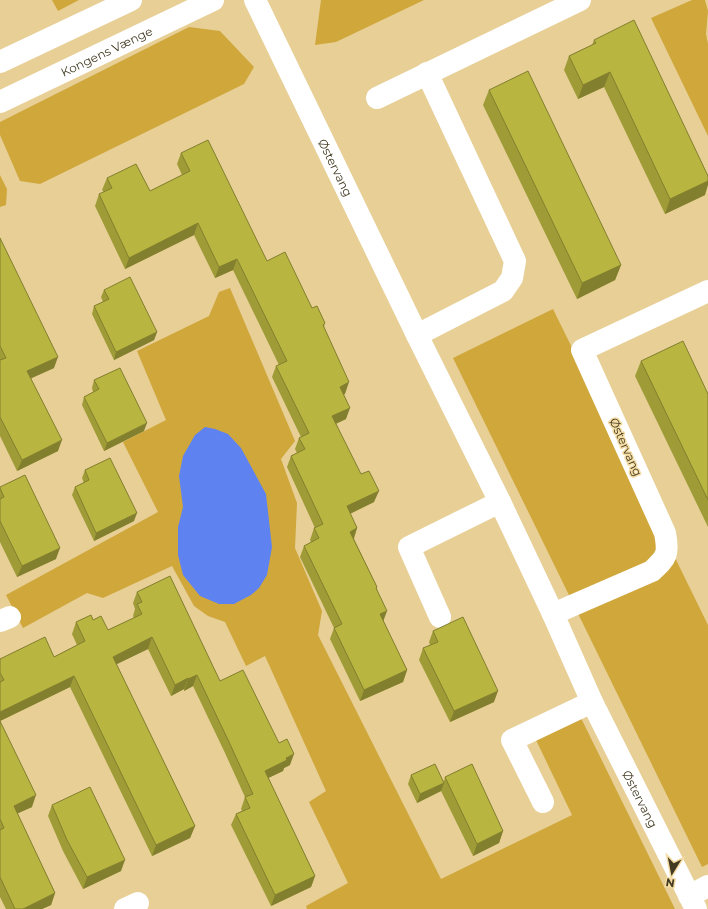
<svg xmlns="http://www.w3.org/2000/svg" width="708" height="909" viewBox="0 0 708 909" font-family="Montserrat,sans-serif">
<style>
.green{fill:#d0a73b}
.water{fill:#5e83f1}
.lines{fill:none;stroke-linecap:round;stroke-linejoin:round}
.minor{stroke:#fff;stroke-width:22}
.tertiary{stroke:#fff;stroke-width:22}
.wall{fill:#9f9c38}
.shaded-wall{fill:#827f2e}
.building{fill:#b9b541;stroke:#827f2e}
.labels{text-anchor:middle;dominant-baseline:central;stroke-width:3;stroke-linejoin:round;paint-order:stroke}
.street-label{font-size:12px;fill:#433a22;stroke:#f4dca2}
</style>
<rect width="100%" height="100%" fill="#e7cf96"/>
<path class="green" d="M52,0H79L58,11Z
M321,0H424L336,42L315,45Z
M692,0H705L708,11L706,34L708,44V136L651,18Z
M189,27L220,31L254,67L244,84L40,184L20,181L0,135V122Z
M0,175L7,189L6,205L0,207Z
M230,288L295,441L281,459L297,503L295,548L322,611L318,635L441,879L572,815L536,740L581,718L675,909H307L306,906L348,883L309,802L326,791L265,656L246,666L225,622L208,616L194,606L172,566L103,598L87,593L23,628L6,595L158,512L123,442L166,420L137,351L209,316L219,292Z
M553,309L708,625V864L702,867L453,358Z"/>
<path class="water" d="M205,427L215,429L228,434L241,448L266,494L272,547L267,575L259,588L251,595L234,604H219L200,596L183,575L178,555V527L183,507L179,476L183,456L195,435Z"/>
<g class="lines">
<g class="minor">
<path id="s1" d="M255,0L417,335L500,502L553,614L592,702L696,909"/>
<path d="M377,98L580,0"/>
<path d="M417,335L503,291L512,278L515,261L427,73"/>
<path d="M553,614L652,571C667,557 669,554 665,533L582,350L708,291"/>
<path d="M440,617L409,547L500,502"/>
<path d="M0,621L10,617"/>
<path d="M543,802L512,740L592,702"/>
<path d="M689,896L708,886"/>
<path d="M125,909L138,903"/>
</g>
<g class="tertiary">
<path d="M0,62L131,0"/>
<path id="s2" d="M0,102L213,0"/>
</g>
</g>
<path class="wall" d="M594,40L705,195L665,214L604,87L578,99L564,70L569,56L592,45Z
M489,90L621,265L615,280L577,299L483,105Z
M181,153L267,261L312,308L325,323L324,327L345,394L343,395L346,419L336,424L374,502L350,514L357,528L354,539L377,587V589L383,621L407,670L403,682L360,701L330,639L334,628L300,557L304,546L311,542L310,540L314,528H315L287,467L291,456L297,453L295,449L299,438L301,437L272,377L276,366L279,365L233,270L215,278L194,235L125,269L95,206L99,194L104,192L102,190L107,178L150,191L182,175L177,164Z
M0,238L54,368L31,378L58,451L17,471L0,436Z
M104,290L157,332L154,340L114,360L92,314L94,306L103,302L101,297Z
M641,361L708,394V527L635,376Z
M94,380L144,431L104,451L82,405L84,397L93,392L92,388Z
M85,470L134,521L94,541L72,495L75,487L84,483L82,478Z
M0,487L56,559L17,577L0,542Z
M137,592L220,681L290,765L284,768L283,771L268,778L315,876L311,887L271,906L231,825L236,814L242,811L241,809L245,797L225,753L193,686L184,691V689L171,696L148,649L116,664L195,826L190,838L152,856L70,687L0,721L32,807L17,813L55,893L51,905L42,909H6L0,897V659L54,657L77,645L72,634L76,622L93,620L108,630L134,618L133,616L135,609L133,603Z
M433,631L494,702L450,722L419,660L423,648L430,645L429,642Z
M411,775L444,781L445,777L503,831L499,843L473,856L441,791L417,803L408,784Z
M52,805L121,871L83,889L63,851L48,816Z"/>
<path class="shaded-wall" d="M610,72L604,87L578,99L583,85Z
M708,181V185L705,195L665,214L670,199Z
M198,223L194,235L125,269L129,258Z
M237,259L233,270L215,278L219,267Z
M621,265L615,280L577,299L582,283Z
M157,332L154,340L114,360L116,352Z
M58,357L54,368L23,382L27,371Z
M349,382L345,394L335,398L340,387Z
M350,408L346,419L328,427L332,416Z
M147,423L144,431L104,451L107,443Z
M62,440L58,451L17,471L22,460Z
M379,491L374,502L343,517L347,506Z
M137,513L134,521L94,541L96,533Z
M357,528L353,540L350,532Z
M60,548L56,559L17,577L22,566Z
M387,611L383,622L380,614Z
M152,637L148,649L109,668L113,657Z
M407,670L403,682L360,701L364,690Z
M197,675L193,686L184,691L188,679Z
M74,676L70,687L0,721V712Z
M188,678L184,689L171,696L175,685Z
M498,691L494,702L450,722L454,711Z
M294,754L290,765L284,768L283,771L260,782L265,771L286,758Z
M444,783L441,791L417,803L420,794Z
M36,795L32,807L10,817L14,806Z
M195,826L190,838L152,856L156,845Z
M503,831L499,843L473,856L477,844Z
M125,860L121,871L83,889L87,877Z
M315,876L311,887L271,906L275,895Z
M55,893L51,905L42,909H23Z"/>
<path class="building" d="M634,20L708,176V181L670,199L610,72L583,85L569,56L596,43L594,40Z
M528,71L621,265L582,283L489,90Z
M208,140L267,261L285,252L312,308L317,306L325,323L323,325L349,382L340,387L350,408L332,416L361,474L369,471L379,491L347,506L357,528L350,532L377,587L376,588L387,611L380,614L407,670L364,690L334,628L342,624L304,546L319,538L314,528L323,524L291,456L305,449L299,438L309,433L276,366L287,361L237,259L219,267L198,223L129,258L99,194L112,188L107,178L136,164L150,191L190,171L181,153Z
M0,238L58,357L27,371L62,440L22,460L0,417V360L6,358L0,346Z
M130,277L157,332L116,352L94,306L109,299L104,290Z
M683,341L708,394V500L641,361Z
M120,368L147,423L107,443L84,397L99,389L94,380Z
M110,458L137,513L96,533L75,487L89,480L85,470Z
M25,475L60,548L22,566L0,521V499L4,497L0,488V487Z
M170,576L220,681L243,670L279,743L287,739L294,754L286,758L287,760L265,771L315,876L275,895L236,814L250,808L245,797L253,794L229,742L197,675L188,679V678L175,685L152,637L113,657L195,826L156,845L74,676L0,712V682L4,680L0,673V659L45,637L54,657L85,641L76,622L91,615L93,620L101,616L108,630L142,614L137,604L142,602L137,592Z
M463,617L498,691L454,711L423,648L438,642L433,631Z
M0,721L36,795L14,806L55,893L23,909H15L0,877V830L4,828L0,819Z
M435,764L444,783L420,794L411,775Z
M472,764L503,831L477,844L445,777Z
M90,787L125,860L87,877L67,840L52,805Z"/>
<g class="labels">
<g class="street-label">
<text stroke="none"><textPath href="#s2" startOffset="118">Kongens Vænge</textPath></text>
<text stroke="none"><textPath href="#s1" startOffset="186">Østervang</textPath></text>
<text transform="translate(626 447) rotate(66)">Østervang</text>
<text stroke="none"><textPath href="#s1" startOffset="887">Østervang</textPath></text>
</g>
</g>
<g transform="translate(672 873) rotate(190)" stroke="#f4dca2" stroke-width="3" paint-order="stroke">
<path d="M0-3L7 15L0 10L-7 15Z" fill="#433a22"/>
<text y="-6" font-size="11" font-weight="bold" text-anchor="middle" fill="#433a22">N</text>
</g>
</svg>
